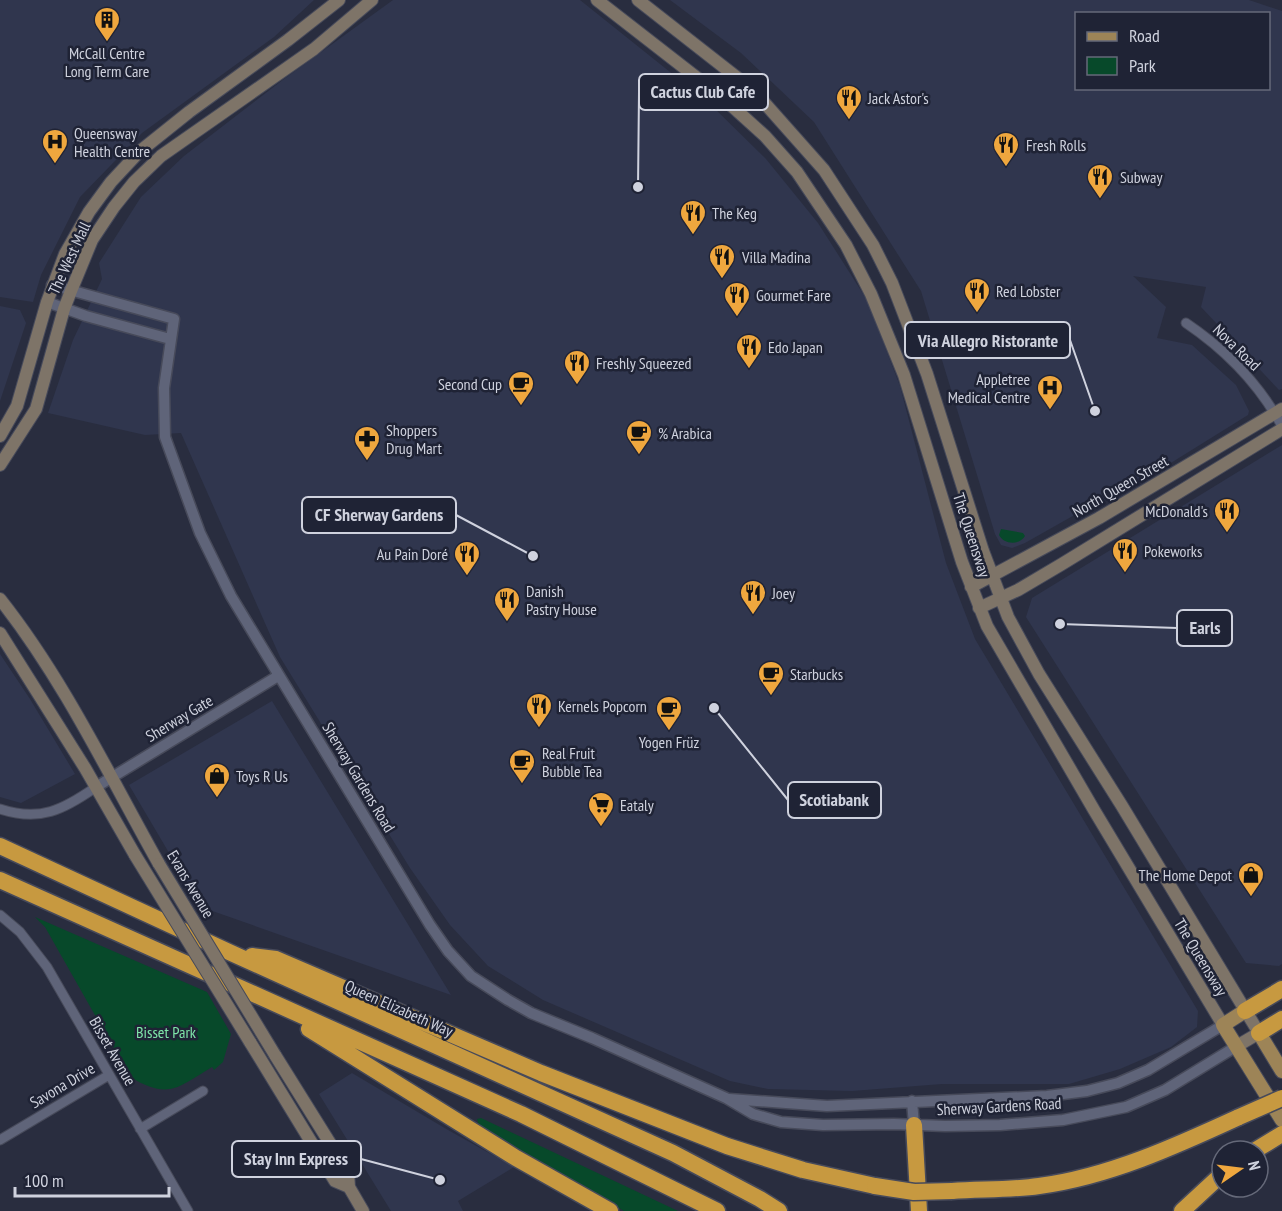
<svg xmlns="http://www.w3.org/2000/svg" width="1282" height="1211" viewBox="0 0 1282 1211" font-family="'PT Sans Narrow',sans-serif">
<style>
.built{fill:#30364e;fill-rule:evenodd}
.green{fill:#07492a}
.lines{fill:none;stroke-linecap:round;stroke-linejoin:round}
.minor-casing{stroke:#474a5a;stroke-width:11}
.tertiary-casing{stroke:#474a5a;stroke-width:13}
.secondary-casing{stroke:#474a5a;stroke-width:14}
.primary-casing{stroke:#474a5a;stroke-width:16}
.motorway-casing{stroke:#474a5a;stroke-width:19}
.minor{stroke:#5f6479;stroke-width:9}
.tertiary{stroke:#5f6479;stroke-width:10}
.secondary{stroke:#7e7468;stroke-width:12}
.primary{stroke:#9d8457;stroke-width:14}
.motorway{stroke:#c79940;stroke-width:16}
.secondary-bridge-casing{stroke:#474a5a;stroke-width:14;stroke-linecap:butt}
.motorway-bridge-casing{stroke:#474a5a;stroke-width:19;stroke-linecap:butt}
.secondary-bridge{stroke:#7e7468;stroke-width:12}
.motorway-bridge{stroke:#c79940;stroke-width:16}
.labels{text-anchor:middle;dominant-baseline:central;stroke-width:5;stroke-linejoin:round;paint-order:stroke}
.poi-label{font-size:16px;fill:#cfd2de;stroke:#1f2335;text-anchor:start}
.street-label{font-size:16px;fill:#cfd2de;stroke:#1f2335}
.park-label{font-size:16px;fill:#7fe6a9;stroke:#1f2335}
.leader{fill:none;stroke:#cfd2de;stroke-width:2}
.callout-dot{fill:#cfd2de;stroke:#1f2335;stroke-width:2}
.callout{fill:#1f2335;stroke:#cfd2de;stroke-width:2}
.callout-label{font-size:18px;text-anchor:middle;font-weight:bold;fill:#cfd2de}
</style>
<rect width="100%" height="100%" fill="#292d3f"/>
<path class="built" d="M0,0H314L274,37L142,133L80,197L41,275L33,302L0,297Z
M393,0H580L710,104L766,159L818,223L867,300L900,386L946,563L975,639L1198,1011L1197,1027L1171,1047L1120,1069L1069,1084H942L852,1091L768,1089L730,1081L543,1000L488,966L450,925L410,868L280,657L181,433L145,435L48,413L73,340L102,279L99,263L141,197L184,156L284,79Z
M670,0H1249L1282,11V389L1279,390L1201,307L1206,287L1133,276L1166,307L1157,338L1192,345L1236,385L1249,411L1248,415L1137,484L1078,513L1025,543L1012,548L1001,545L995,534L921,291L814,122L741,53ZM1076,14H1268V88H1076Z
M0,306L20,310L26,323L0,401Z
M1282,445V964L1279,966L1246,963L1026,617L1032,598Z
M0,654L30,699L75,774L21,803L0,797Z
M272,701L451,995L201,907L129,785Z
M352,1073L448,1130L514,1167L458,1201L463,1211H391L319,1094Z"/>
<path class="green" d="M1001,529L1023,533L1025,536C1020,545 1004,545 999,535Z
M35,917L207,992L231,1034L223,1062L214,1070L212,1067C177,1088 169,1100 130,1077L45,927Z
M481,1118L678,1211H624L479,1126L477,1119Z"/>
<g class="lines">
<defs>
<path id="minor" d="M1186,323C1226,350 1259,384 1282,426
M0,809C40,822 63,810 96,787
M0,915L20,932L47,967L188,1211
M140,1129L203,1091
M0,1140L109,1075"/>
<path id="tertiary" d="M52,285L174,319L164,388L165,437L200,533L231,596L430,925L448,951L471,976L508,1000L531,1013L592,1038L726,1098L753,1114L781,1122L823,1125L894,1124L945,1126L1000,1125L1063,1120L1126,1107L1165,1090L1237,1046
M47,302L86,316L170,339
M96,787L278,676
M729,1099L827,1106L1047,1096L1087,1091L1118,1083L1148,1070L1223,1025
M912,1101L914,1125"/>
<path id="secondary" d="M597,0L723,98L765,136L797,172L846,245L871,294L904,375L962,562L987,626L1094,810L1223,1025
M638,0L753,90L824,170L873,245L892,283L927,374L983,551L1008,617L1039,674L1122,806L1259,1033L1237,1046
M0,436L17,406L47,302L65,254L89,212L111,182L139,152L189,112L288,40L339,0
M0,465L36,409L64,309L71,291L92,240L114,207L134,182L161,156L314,49L372,0
M971,587L1099,518L1282,409
M0,599C64,680 109,775 159,864
M979,608L1018,590L1062,564L1282,429
M0,633L85,768L135,855
M250,1042L335,1181L349,1187
M275,1055L348,1172L349,1187L363,1211"/>
<path id="primary" d="M1245,1011L1223,1025L1282,1120
M1259,1033L1282,1071"/>
<path id="motorway" d="M0,846L229,952L673,1153L760,1199L779,1211
M0,880L521,1114L717,1211
M252,956L276,959L541,1073L727,1146L803,1170L875,1186
M1245,1011L1282,989
M309,1029L516,1158L610,1211
M1259,1033L1282,1019
M914,1125L919,1211
M1254,1151L1282,1134
M952,1191C981,1189 1011,1190 1039,1186C1108,1177 1176,1146 1239,1117
M1182,1211L1222,1174"/>
</defs>
<use href="#minor" class="minor-casing"/>
<use href="#tertiary" class="tertiary-casing"/>
<use href="#secondary" class="secondary-casing"/>
<use href="#primary" class="primary-casing"/>
<use href="#motorway" class="motorway-casing"/>
<use href="#minor" class="minor"/>
<use href="#tertiary" class="tertiary"/>
<use href="#secondary" class="secondary"/>
<use href="#primary" class="primary"/>
<use href="#motorway" class="motorway"/>
<defs>
<path id="secondary-bridge" d="M135,855L250,1042
M159,864L275,1055"/>
<path id="motorway-bridge" d="M1239,1117L1282,1098
M875,1186L914,1192L952,1191"/>
</defs>
<use href="#secondary-bridge" class="secondary-bridge-casing"/>
<use href="#motorway-bridge" class="motorway-bridge-casing"/>
<use href="#secondary-bridge" class="secondary-bridge"/>
<use href="#motorway-bridge" class="motorway-bridge"/>
</g>
<defs>
<symbol id="building-pin" viewBox="-11 -11 22 30"><path d="M0 17L-7.5 6A9.5 9.5 0 1 1 7.5 6Z" fill="#efa73e" stroke="#1f2335"/><path d="M-4-6H4V6H1V3H-1V6H-4ZM-2.5-4.3h1.7v1.8h-1.7ZM.8-4.3h1.7v1.8H.8ZM-2.5-1h1.7V.8h-1.7ZM.8-1h1.7V.8H.8Z" fill="#111"/></symbol>
<symbol id="restaurant-pin" viewBox="-11 -11 22 30"><path d="M0 17L-7.5 6A9.5 9.5 0 1 1 7.5 6Z" fill="#efa73e" stroke="#1f2335"/><path d="M-5-6h1v4h1v-4h1v4h1v-4h1v5L-1.5 .5V6h-2V.5L-5-1ZM5-6V6H3V1.5H1.5Q1.5-4 5-6Z" fill="#111"/></symbol>
<symbol id="hospital-pin" viewBox="-11 -11 22 30"><path d="M0 17L-7.5 6A9.5 9.5 0 1 1 7.5 6Z" fill="#efa73e" stroke="#1f2335"/><path d="M-5-5h3v3.5h4V-5h3V5h-3V1.5h-4V5h-3Z" fill="#111"/></symbol>
<symbol id="cafe-pin" viewBox="-11 -11 22 30"><path d="M0 17L-7.5 6A9.5 9.5 0 1 1 7.5 6Z" fill="#efa73e" stroke="#1f2335"/><path d="M-5.5-4.5H6V0H3Q3 3.5 0 3.5H-2.5Q-5.5 3.5-5.5 0ZM3-3.2v2h1.7v-2ZM-6 4.5H4V6H-6Z" fill="#111"/></symbol>
<symbol id="pharmacy-pin" viewBox="-11 -11 22 30"><path d="M0 17L-7.5 6A9.5 9.5 0 1 1 7.5 6Z" fill="#efa73e" stroke="#1f2335"/><path d="M-2-6h4v4h4v4h-4v4h-4v-4h-4v-4h4Z" fill="#111"/></symbol>
<symbol id="shop-pin" viewBox="-11 -11 22 30"><path d="M0 17L-7.5 6A9.5 9.5 0 1 1 7.5 6Z" fill="#efa73e" stroke="#1f2335"/><path d="M-5-2.5h2.3a2.7 3.5 0 0 1 5.4 0H5L5.5 6h-11ZM-1.5-2.5h3a1.5 2.3 0 0 0-3 0Z" fill="#111"/></symbol>
<symbol id="supermarket-pin" viewBox="-11 -11 22 30"><path d="M0 17L-7.5 6A9.5 9.5 0 1 1 7.5 6Z" fill="#efa73e" stroke="#1f2335"/><path d="M-6-5.5h2.5l.6 2H6L4.5 2H-2.5L-4.4-4H-6ZM-1.5 3.2a1.3 1.3 0 1 0 .1 0ZM3 3.2a1.3 1.3 0 1 0 .1 0Z" fill="#111"/></symbol>
</defs>
<g fill-rule="evenodd">
<use href="#building-pin" x="92" y="5" width="30" height="40"/>
<use href="#restaurant-pin" x="834" y="83" width="30" height="40"/>
<use href="#hospital-pin" x="40" y="127" width="30" height="40"/>
<use href="#restaurant-pin" x="991" y="130" width="30" height="40"/>
<use href="#restaurant-pin" x="1085" y="162" width="30" height="40"/>
<use href="#restaurant-pin" x="678" y="198" width="30" height="40"/>
<use href="#restaurant-pin" x="707" y="242" width="30" height="40"/>
<use href="#restaurant-pin" x="962" y="276" width="30" height="40"/>
<use href="#restaurant-pin" x="722" y="280" width="30" height="40"/>
<use href="#restaurant-pin" x="734" y="332" width="30" height="40"/>
<use href="#restaurant-pin" x="562" y="348" width="30" height="40"/>
<use href="#cafe-pin" x="506" y="369" width="30" height="40"/>
<use href="#hospital-pin" x="1035" y="373" width="30" height="40"/>
<use href="#cafe-pin" x="624" y="418" width="30" height="40"/>
<use href="#pharmacy-pin" x="352" y="424" width="30" height="40"/>
<use href="#restaurant-pin" x="1212" y="496" width="30" height="40"/>
<use href="#restaurant-pin" x="1110" y="536" width="30" height="40"/>
<use href="#restaurant-pin" x="452" y="539" width="30" height="40"/>
<use href="#restaurant-pin" x="738" y="578" width="30" height="40"/>
<use href="#restaurant-pin" x="492" y="585" width="30" height="40"/>
<use href="#cafe-pin" x="756" y="659" width="30" height="40"/>
<use href="#restaurant-pin" x="524" y="691" width="30" height="40"/>
<use href="#cafe-pin" x="654" y="694" width="30" height="40"/>
<use href="#cafe-pin" x="507" y="747" width="30" height="40"/>
<use href="#shop-pin" x="202" y="761" width="30" height="40"/>
<use href="#supermarket-pin" x="586" y="790" width="30" height="40"/>
<use href="#shop-pin" x="1236" y="860" width="30" height="40"/>
</g>
<g class="labels">
<g class="poi-label">
<text x="107" y="53" text-anchor="middle">McCall Centre<tspan x="107" dy="18">Long Term Care</tspan></text>
<text x="868" y="98">Jack Astor's</text>
<text x="74" y="133">Queensway<tspan x="74" dy="18">Health Centre</tspan></text>
<text x="1026" y="145">Fresh Rolls</text>
<text x="1120" y="177">Subway</text>
<text x="712" y="213">The Keg</text>
<text x="742" y="257">Villa Madina</text>
<text x="996" y="291">Red Lobster</text>
<text x="756" y="295">Gourmet Fare</text>
<text x="768" y="347">Edo Japan</text>
<text x="596" y="363">Freshly Squeezed</text>
<text x="1030" y="379" text-anchor="end">Appletree<tspan x="1030" dy="18">Medical Centre</tspan></text>
<text x="502" y="384" text-anchor="end">Second Cup</text>
<text x="386" y="430">Shoppers<tspan x="386" dy="18">Drug Mart</tspan></text>
<text x="658" y="433">% Arabica</text>
<text x="1208" y="511" text-anchor="end">McDonald's</text>
<text x="1144" y="551">Pokeworks</text>
<text x="448" y="554" text-anchor="end">Au Pain Doré</text>
<text x="526" y="591">Danish<tspan x="526" dy="18">Pastry House</tspan></text>
<text x="772" y="593">Joey</text>
<text x="790" y="674">Starbucks</text>
<text x="558" y="706">Kernels Popcorn</text>
<text x="669" y="742" text-anchor="middle">Yogen Früz</text>
<text x="542" y="753">Real Fruit<tspan x="542" dy="18">Bubble Tea</tspan></text>
<text x="236" y="776">Toys R Us</text>
<text x="620" y="805">Eataly</text>
<text x="1232" y="875" text-anchor="end">The Home Depot</text>
</g>
<g class="street-label">
<text transform="translate(69 258) rotate(-65)">The West Mall</text>
<text transform="translate(1237 347) rotate(44)">Nova Road</text>
<text transform="translate(1120 486) rotate(-30)">North Queen Street</text>
<text transform="translate(972 535) rotate(72)">The Queensway</text>
<text transform="translate(179 718) rotate(-31)">Sherway Gate</text>
<text transform="translate(359 777) rotate(59)">Sherway Gardens Road</text>
<text transform="translate(191 884) rotate(59)">Evans Avenue</text>
<text transform="translate(1201 957) rotate(59)">The Queensway</text>
<text transform="translate(399 1008) rotate(24)">Queen Elizabeth Way</text>
<text transform="translate(113 1051) rotate(60)">Bisset Avenue</text>
<text transform="translate(62 1085) rotate(-31)">Savona Drive</text>
<text transform="translate(999 1106) rotate(-3)">Sherway Gardens Road</text>
</g>
<g class="park-label">
<text x="166" y="1032">Bisset Park</text>
</g>
</g>
<path class="leader" d="M638 187L639 92M1095 411L1070 340M533 556L456 515M1060 624L1177 628M714 708L788 800M440 1180L361 1159"/>
<g class="callout-dot">
<circle cx="638" cy="187" r="6"/>
<circle cx="1095" cy="411" r="6"/>
<circle cx="533" cy="556" r="6"/>
<circle cx="1060" cy="624" r="6"/>
<circle cx="714" cy="708" r="6"/>
<circle cx="440" cy="1180" r="6"/>
</g>
<g class="callout">
<rect x="639" y="74" width="129" height="36" rx="6"/>
<rect x="905" y="322" width="165" height="36" rx="6"/>
<rect x="302" y="497" width="154" height="36" rx="6"/>
<rect x="1177" y="610" width="55" height="36" rx="6"/>
<rect x="788" y="782" width="93" height="36" rx="6"/>
<rect x="232" y="1141" width="129" height="36" rx="6"/>
</g>
<g class="callout-label">
<text x="703" y="98">Cactus Club Cafe</text>
<text x="988" y="347">Via Allegro Ristorante</text>
<text x="379" y="521">CF Sherway Gardens</text>
<text x="1205" y="634">Earls</text>
<text x="834" y="806">Scotiabank</text>
<text x="296" y="1165">Stay Inn Express</text>
</g>
<rect x="1075" y="12" width="195" height="78" fill="#1f2335" stroke="#656979" stroke-width="1.5"/>
<rect x="1087" y="32" width="30" height="9" fill="#9d8457" stroke="#656979" stroke-width="1.5"/>
<text x="1129" y="42" font-size="18" fill="#cfd2de">Road</text>
<rect x="1087" y="57" width="30" height="18" fill="#07492a" stroke="#656979" stroke-width="1.5"/>
<text x="1129" y="72" font-size="18" fill="#cfd2de">Park</text>
<g transform="translate(1240 1169) rotate(76)"><circle r="28" fill="#1f2335" stroke="#656979" stroke-width="1.5"/>
<path d="M0-4.5L10 22L0 15L-10 22Z" fill="#efa73e"/>
<text y="-9" font-size="16" font-weight="bold" text-anchor="middle" fill="#cfd2de">N</text>
</g>
<path d="M15 1187v9h154v-9" fill="none" stroke="#cfd2de" stroke-width="3"/>
<text x="24" y="1187" font-size="18" fill="#cfd2de" stroke="#1f2335" stroke-width="4.5" paint-order="stroke">100 m</text>
</svg>
